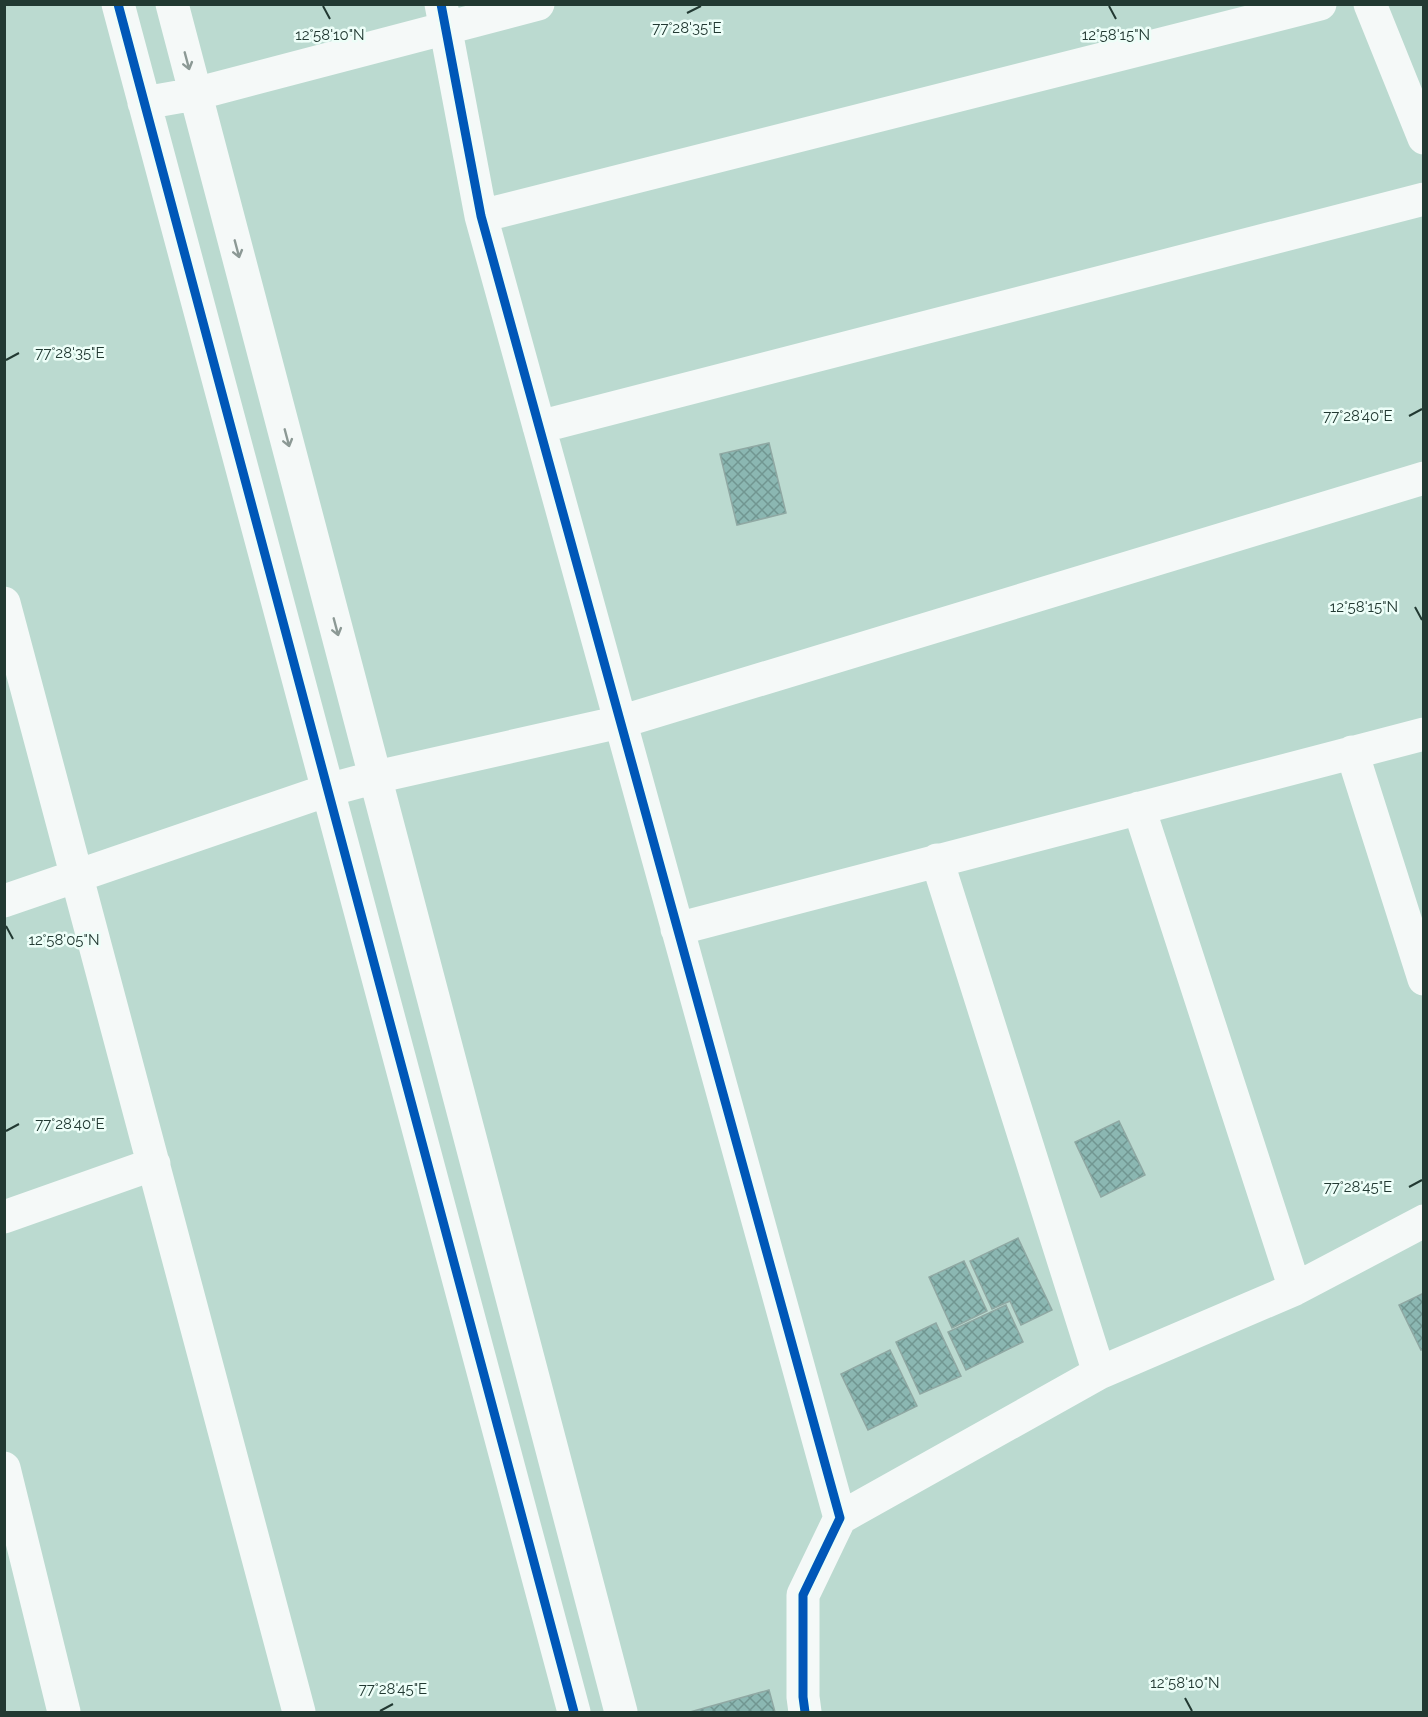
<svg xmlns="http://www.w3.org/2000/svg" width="1428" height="1717" viewBox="0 0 1428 1717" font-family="Raleway,sans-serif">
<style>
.building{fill:url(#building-cross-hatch);stroke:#8fa8a3;stroke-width:1.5}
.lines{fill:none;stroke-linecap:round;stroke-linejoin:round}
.minor{stroke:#f5f9f8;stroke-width:33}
.cycleway-casing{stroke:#edfef8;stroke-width:13}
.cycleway{stroke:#0057b8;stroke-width:9}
.oneway{stroke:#8c9995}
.ticks{fill:none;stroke:#223932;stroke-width:2}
.ticks-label{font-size:15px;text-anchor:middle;fill:#223932;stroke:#edfef8;stroke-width:5;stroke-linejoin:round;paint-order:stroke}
</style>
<defs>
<pattern id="building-cross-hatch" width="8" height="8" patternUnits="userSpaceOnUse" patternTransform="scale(1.5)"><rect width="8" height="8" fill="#8bb7b2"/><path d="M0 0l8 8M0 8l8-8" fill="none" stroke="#719691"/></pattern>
</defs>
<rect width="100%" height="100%" fill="#bbdad0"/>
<path class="building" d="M769,443L786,513L737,525L720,454Z
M1119,1121L1145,1175L1101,1197L1075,1142Z
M1018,1238L1052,1310L1021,1325L1010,1301L992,1309L970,1261Z
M964,1261L987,1311L952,1328L929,1277Z
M1424,1293V1349L1421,1350L1399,1305Z
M1006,1305L1023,1342L966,1370L948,1332Z
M936,1323L961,1376L920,1394L896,1342Z
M890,1350L917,1406L868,1430L841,1374Z
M769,1690L775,1712H690Z"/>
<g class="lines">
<path class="minor" d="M118,4L574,1712
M172,4L621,1712
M441,4L481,216L840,1518L803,1595V1697L805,1712
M1370,4L1424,138
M144,103L195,94L538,4
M481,216L1320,4
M539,427L1424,199
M4,603L299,1712
M1352,752L1424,979
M1139,808L1295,1289
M937,860L1099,1373
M4,901L328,790L376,777L620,722L1424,478
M677,929L1424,734
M4,1217L154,1164
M4,1468L64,1712
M840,1518L1099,1373L1295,1289L1424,1221"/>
<defs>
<path id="cycleway" d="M118,4L574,1712
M441,4L481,216L840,1518L803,1595V1697L805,1712"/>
</defs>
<use href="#cycleway" class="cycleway-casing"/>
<use href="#cycleway" class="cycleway"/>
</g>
<defs><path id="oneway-shaft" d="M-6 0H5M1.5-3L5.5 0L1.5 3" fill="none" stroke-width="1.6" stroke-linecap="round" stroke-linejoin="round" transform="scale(1.5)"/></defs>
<g class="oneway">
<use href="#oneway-shaft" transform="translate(187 61) rotate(75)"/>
<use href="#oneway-shaft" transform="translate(237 249) rotate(75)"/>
<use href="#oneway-shaft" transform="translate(287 438) rotate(75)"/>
<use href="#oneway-shaft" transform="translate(336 627) rotate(75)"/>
</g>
<path class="ticks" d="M323,6L330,19M1109,6L1116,19M687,13L701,6M6,360L19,353M1409,416L1422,409M1415,607L1422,620M6,926L13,939M6,1131L19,1124M1409,1187L1422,1180M1185,1698L1192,1711M380,1711L393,1704"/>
<g class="ticks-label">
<text x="687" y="33">77°28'35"E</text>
<text x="330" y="40">12°58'10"N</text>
<text x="1116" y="40">12°58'15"N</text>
<text x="70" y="358">77°28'35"E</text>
<text x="1358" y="421">77°28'40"E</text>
<text x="1364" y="612">12°58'15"N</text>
<text x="64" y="945">12°58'05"N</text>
<text x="70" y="1129">77°28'40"E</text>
<text x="1358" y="1192">77°28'45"E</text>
<text x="1185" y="1688">12°58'10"N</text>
<text x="393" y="1694">77°28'45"E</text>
</g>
<rect width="1428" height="1717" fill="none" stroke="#223932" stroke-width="12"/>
</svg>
